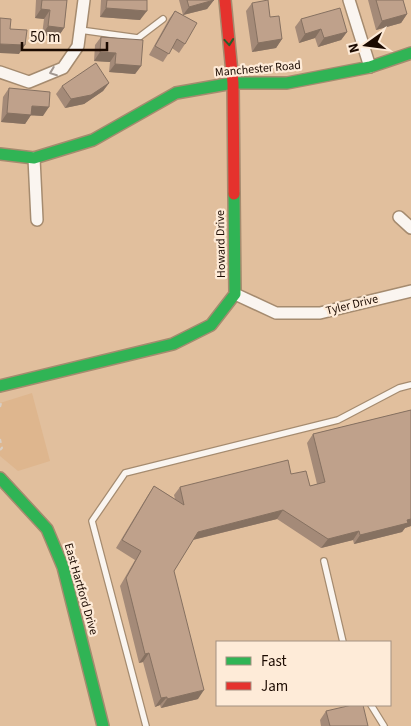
<svg xmlns="http://www.w3.org/2000/svg" width="411" height="726" viewBox="0 0 411 726" font-family="'Source Sans 3',sans-serif">
<style>
.green{fill:#deb68e}
.lines{fill:none;stroke-linecap:round;stroke-linejoin:round}
.lane-casing{stroke:#a58b6f;stroke-width:8}
.street-casing{stroke:#a58b6f;stroke-width:14}
.fast-casing{stroke:#a58b6f;stroke-width:14}
.jam-casing{stroke:#a58b6f;stroke-width:14}
.path{stroke:#d8cdc2;stroke-width:2;stroke-dasharray:4 4;stroke-linecap:butt}
.lane{stroke:#faf5f0;stroke-width:5.5}
.street{stroke:#faf5f0;stroke-width:11}
.fast{stroke:#30b455;stroke-width:11}
.jam{stroke:#e5322d;stroke-width:11}
.wall{fill:#a48a78}
.shaded-wall{fill:#867161}
.building{fill:#bfa18b;stroke:#867161}
.oneway{stroke:#265f2a}
.oneway2{stroke:#a19790}
.labels{text-anchor:middle;dominant-baseline:central;stroke-width:4.5;stroke-linejoin:round;paint-order:stroke}
.street-label{font-size:12px;fill:#1b0a00;stroke:#feebd8}
</style>
<rect width="100%" height="100%" fill="#e1bf9d"/>
<path class="green" d="M32,393L50,461L18,471L0,456V403Z"/>
<g class="lines">
<defs>
<path id="lane" d="M80,30L138,38L163,19
M324,561L343,642
M371,705L384,726
M146,726L92,521L125,473L338,420L399,388L411,385"/>
<path id="street" d="M349,0L370,67
M0,72L29,82L63,68L78,46L84,0
M34,158L37,220
M399,217L411,228
M235,294L276,313H320L411,291"/>
<path id="fast" d="M0,154L34,158L93,140L176,93L233,83H287L370,67L411,53
M0,386L173,344L211,325L235,294L234,194
M0,478L47,529L63,567L103,726"/>
<path id="jam" d="M225,0L233,83L234,194"/>
</defs>
<use href="#lane" class="lane-casing"/>
<use href="#street" class="street-casing"/>
<use href="#fast" class="fast-casing"/>
<use href="#jam" class="jam-casing"/>
<path class="path" d="M0,407L2,400
M0,439L2,448L0,450"/>
<use href="#lane" class="lane"/>
<use href="#street" class="street"/>
<use href="#fast" class="fast"/>
<use href="#jam" class="jam"/>
</g>
<path class="wall" d="M36,0H67L64,28L58,37L42,35L44,19L35,18Z
M101,0H147L140,20L100,17Z
M179,0H214L207,9L183,15L185,44L179,53L172,48L163,62L149,55L169,19L175,11L183,15Z
M368,0H403L407,14L401,23L376,30Z
M252,3L282,39L276,48L252,52L246,11Z
M301,19L347,32L341,40L318,47L315,38L299,43L295,27Z
M101,37L141,66L135,74L109,72L110,62L94,61L95,45Z
M109,83L103,91L84,104L65,108L56,94L62,86Z
M9,88L43,116L31,115L25,124L1,122L3,97Z
M411,410V526L405,528L402,532L354,544L353,540L321,548L277,519L193,540L174,571L198,699L161,708L160,705L155,707L143,662L139,663L120,586L135,560L116,548L148,495L154,486L175,499L174,495L180,487L291,474L310,486L317,484L307,443L313,434Z
M326,711L368,726H321L320,720Z"/>
<path class="shaded-wall" d="M214,0L207,9L183,15L189,7Z
M106,8L147,11L140,20L100,17Z
M41,9L50,10L44,19L35,18Z
M407,14L401,23L376,30L382,21Z
M48,26L64,28L58,37L42,35Z
M321,29L315,38L299,43L305,34Z
M347,32L341,40L318,47L324,38Z
M282,39L276,48L252,52L258,43Z
M0,44L25,45L19,54L0,53Z
M100,52L116,53L110,62L94,61Z
M115,64L141,66L135,74L109,72Z
M109,83L103,91L84,104L65,108L71,99Z
M32,106L49,107L43,116L26,115Z
M7,113L31,115L25,124L1,122Z
M283,510L277,519L192,540L198,532Z
M411,519V526L405,528L402,532L354,544L360,535Z
M359,531L353,540L321,548L328,539Z
M149,653L143,662L139,663L145,654Z
M204,690L198,699L161,708L167,699Z
M167,697L160,705L155,707L161,698Z"/>
<path class="building" d="M42,0H67L64,28L48,26L50,10L41,9Z
M107,0H147V11L106,8Z
M187,0H214L189,7Z
M268,0L270,17L279,16L282,39L258,43L252,3Z
M376,0H403L407,14L382,21Z
M340,8L347,32L324,38L321,29L305,34L301,19Z
M175,11L197,23L185,44L177,39L169,54L155,46Z
M0,18L11,19L10,29L27,30L25,45L0,44Z
M101,37L143,40L141,66L115,64L116,53L100,52Z
M96,63L109,83L91,95L71,99L62,86Z
M9,88L50,92L49,107L32,106L31,115L7,113Z
M411,410V519L407,520L408,523L360,535L359,531L328,539L283,510L198,532L174,571L204,690L167,699V697L161,698L149,653L145,654L126,578L141,551L122,540L154,486L184,505L180,487L288,460L291,474L306,471L310,486L325,482L313,434Z
M352,705H363L368,726H330L326,711Z"/>
<defs><path id="oneway-chevron" d="M-2-3.5L2.5 0L-2 3.5" fill="none" stroke-width="1.6" stroke-linecap="round" stroke-linejoin="round" transform="scale(1.25)"/></defs>
<use class="oneway" href="#oneway-chevron" transform="translate(229 42) rotate(85)"/>
<use class="oneway2" href="#oneway-chevron" transform="translate(53 72) rotate(159)"/>
<g class="labels">
<g class="street-label">
<text transform="translate(258 69) rotate(-5)">Manchester Road</text>
<text transform="translate(221 244) rotate(-91)">Howard Drive</text>
<text transform="translate(352 305) rotate(-14)">Tyler Drive</text>
<text transform="translate(81 589) rotate(74)">East Hartford Drive</text>
</g>
</g>
<rect x="216" y="641" width="175" height="65" fill="#feebd8" stroke="#a39182"/>
<rect x="226" y="657" width="25" height="8" fill="#30b455" stroke="#a39182"/>
<text x="261" y="666" font-size="15" fill="#1b0a00">Fast</text>
<rect x="226" y="682" width="25" height="8" fill="#e5322d" stroke="#a39182"/>
<text x="261" y="691" font-size="15" fill="#1b0a00">Jam</text>
<g transform="translate(366 45) rotate(256)" stroke="#feebd8" stroke-width="4" paint-order="stroke">
<path d="M0-4L9 19L0 12L-9 19Z" fill="#1b0a00"/>
<text y="-8" font-size="14" font-weight="bold" text-anchor="middle" fill="#1b0a00">N</text>
</g>
<path d="M22 42v8h85v-8" fill="none" stroke="#1b0a00" stroke-width="2.5"/>
<text x="30" y="42" font-size="15" fill="#1b0a00" stroke="#feebd8" stroke-width="4" paint-order="stroke">50 m</text>
</svg>
